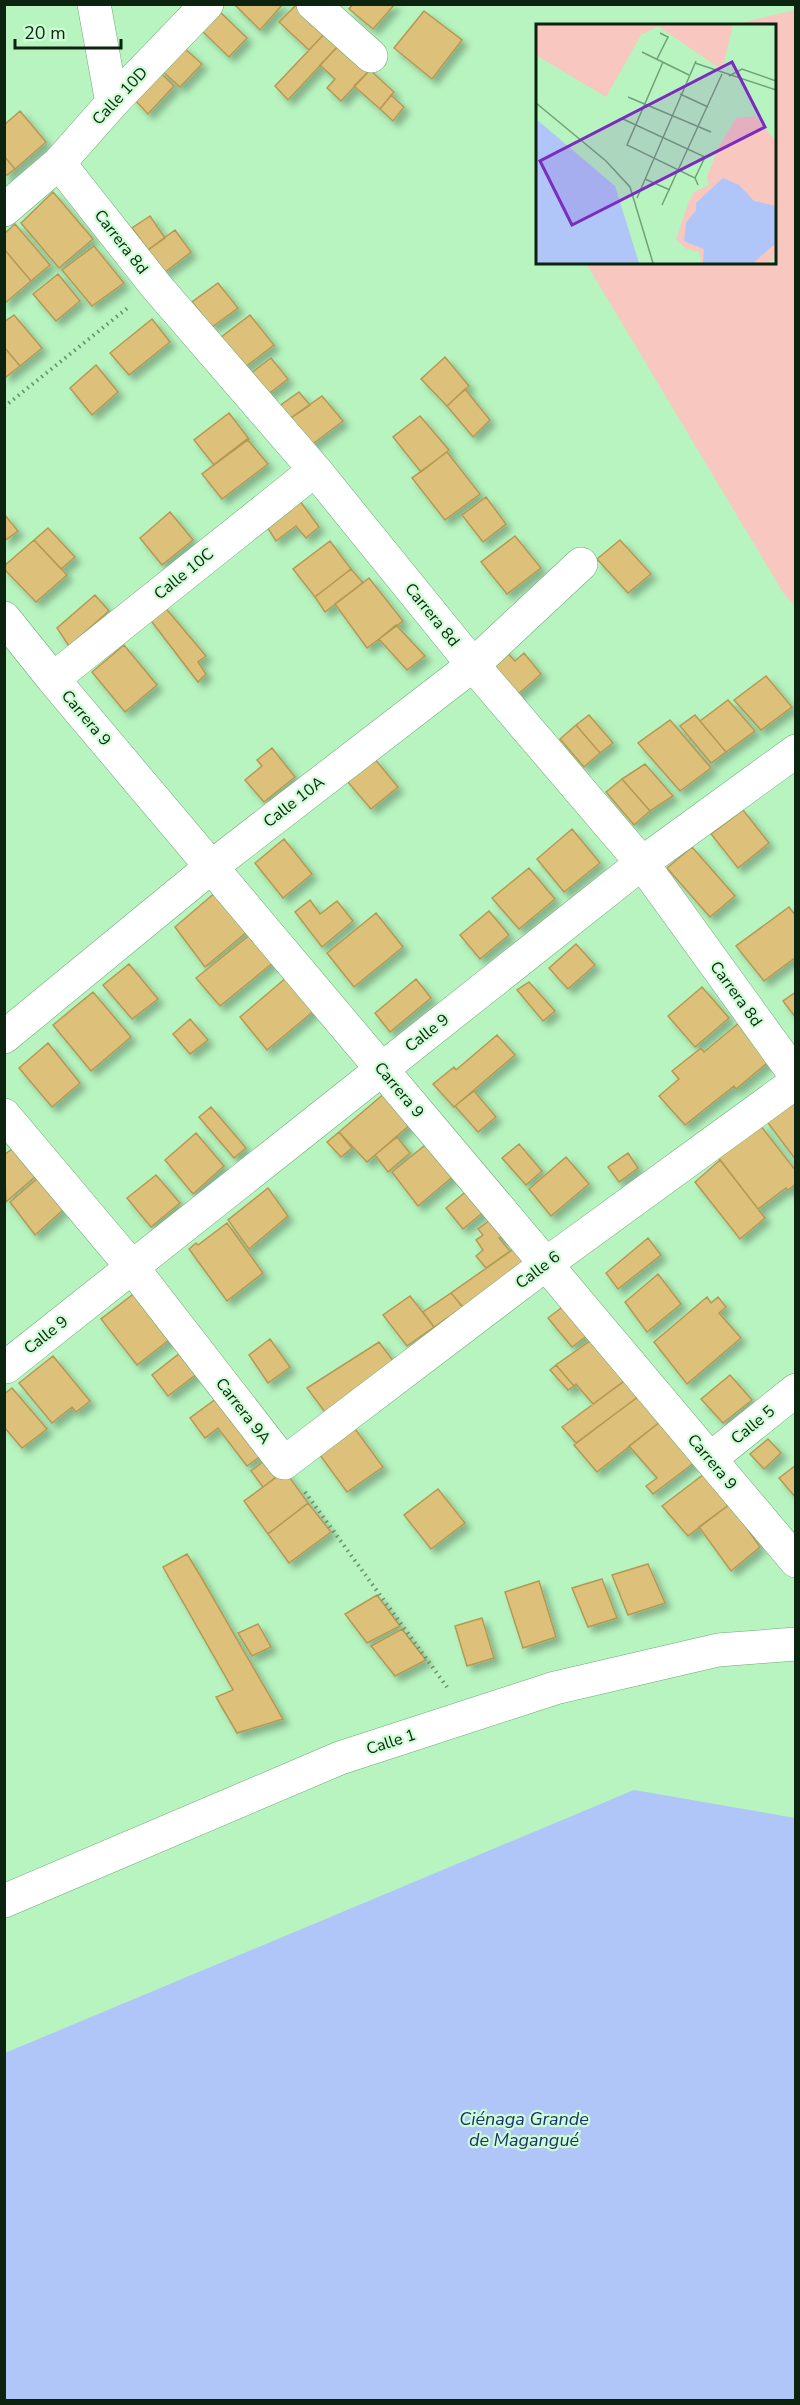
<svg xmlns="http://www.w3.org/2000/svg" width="800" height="2405" viewBox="0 0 800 2405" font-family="'Nunito Sans',sans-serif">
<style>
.green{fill:#f7c7c0}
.water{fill:#b0c5f8}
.building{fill:#ddc07a;stroke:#b59952;stroke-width:1.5;filter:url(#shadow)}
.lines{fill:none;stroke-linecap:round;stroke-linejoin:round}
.minor-casing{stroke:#6da876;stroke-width:34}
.path{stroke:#648f6a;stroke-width:4;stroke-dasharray:1.5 4.5;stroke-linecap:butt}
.minor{stroke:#fff;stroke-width:33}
.labels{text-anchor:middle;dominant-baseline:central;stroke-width:4.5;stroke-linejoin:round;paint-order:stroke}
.street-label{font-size:16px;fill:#0b230f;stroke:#cdfed3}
.water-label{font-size:18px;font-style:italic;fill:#1c2e76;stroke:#cdfed3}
.inset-road{fill:none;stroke:#72a079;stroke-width:1.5}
.view{fill:#7b2cbf;fill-opacity:0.15;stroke:#7b2cbf;stroke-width:3}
.inset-edge{fill:none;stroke:#0b230f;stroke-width:3}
</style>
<defs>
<filter id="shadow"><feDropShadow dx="5.5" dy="5.5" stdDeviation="3" flood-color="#0004"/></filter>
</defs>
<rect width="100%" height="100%" fill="#b7f4bf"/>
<path class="green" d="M795,10H796L795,606L784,594L586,263L774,262V26L732,25Z"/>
<path class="water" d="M634,1790L795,1818V2400H5V2053Z"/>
<path class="building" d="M234,4H283L260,30Z
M297,4H300L328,30L309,50L279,22Z
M353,4H395L373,29L349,9Z
M218,10L247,38L229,57L200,29Z
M424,11L462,40L432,79L394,48Z
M328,30L341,43L288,100L275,86Z
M341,43L370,70L341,101L327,88L335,79L320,65Z
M182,46L202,64L180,87L160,69Z
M370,70L394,92L380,109L354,86Z
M159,71L174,86L148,114L133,98Z
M391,95L404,107L393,121L380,109Z
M20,111L46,142L15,169L4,156V125Z
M4,156L15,169L4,177Z
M53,192L93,239L59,268L21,223Z
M150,216L165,238L148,250L132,228Z
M15,224L50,265L31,281L4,249V234Z
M175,230L191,252L164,273L148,250Z
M94,246L124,283L92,306L62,270Z
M4,249L31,281L4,304Z
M58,274L80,301L56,321L33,294Z
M218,283L238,308L212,327L192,302Z
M14,315L42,348L20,366L4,347V322Z
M250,315L274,345L244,368L220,338Z
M152,319L170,342L129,375L110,353Z
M4,347L20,366L6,377L4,375Z
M445,357L469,386L447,406L421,379Z
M271,358L288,379L267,395L250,374Z
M96,365L118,392L92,415L70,388Z
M465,389L490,420L473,437L447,406Z
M299,392L310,405L288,420L278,407Z
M322,396L343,421L310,446L288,420Z
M229,413L249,439L214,465L194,440Z
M420,416L449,450L421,472L393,437Z
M247,439L268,464L222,499L202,474Z
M447,452L480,494L445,520L412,478Z
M486,497L506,524L483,542L462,515Z
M300,501L319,527L306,538L296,526L276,541L267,527Z
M170,512L193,540L162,565L140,538Z
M4,514L18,531L4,541Z
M48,528L75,557L61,569L34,540Z
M515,536L541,568L507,594L481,562Z
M34,540L67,575L36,602L4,569V566Z
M620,540L651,574L628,593L597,559Z
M330,541L351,569L315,597L293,569Z
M351,569L363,583L325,612L315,597Z
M369,578L403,621L367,648L335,604Z
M95,595L109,611L69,646L57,628Z
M163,605L206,656L198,662L206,674L198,682L149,618Z
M396,625L425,656L407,670L379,639Z
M124,645L157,685L125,712L92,672Z
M501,646L515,661L524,653L541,674L515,697L484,661Z
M766,676L792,707L761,730L734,700Z
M728,700L755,731L726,752L700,721Z
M589,715L613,743L600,753L576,725Z
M695,715L726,752L711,763L680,726Z
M670,720L711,768L680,791L638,743Z
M576,725L600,753L584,767L560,739Z
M272,748L295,777L264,802L245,780L262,766L257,760Z
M374,758L398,787L371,809L347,781Z
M645,764L673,796L650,811L622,779Z
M622,779L650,811L634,825L606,792Z
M743,810L769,843L738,868L711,834Z
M572,829L600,863L564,892L537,859Z
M284,839L312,874L283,898L255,863Z
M692,847L735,896L710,917L667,868Z
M529,868L555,899L519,929L492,898Z
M217,891L248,931L205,967L175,927Z
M310,900L320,914L337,901L353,921L322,947L295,912Z
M789,907L796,916V957L764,981L736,946Z
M489,911L509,935L480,959L460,935Z
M376,913L403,947L354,987L327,953Z
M251,934L274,962L220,1006L196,978Z
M576,944L595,965L568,989L549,968Z
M129,964L158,999L132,1019L103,985Z
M287,977L315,1010L267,1050L240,1017Z
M416,979L431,998L390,1032L375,1013Z
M529,982L555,1011L543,1021L517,990Z
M702,987L729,1018L695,1047L668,1016Z
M93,992L131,1037L91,1071L53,1025Z
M796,992V1018L783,1001Z
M190,1019L208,1040L190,1054L173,1034Z
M740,1022L772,1059L736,1089L734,1086L685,1125L659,1096L679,1079L672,1071L701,1048L704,1052Z
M497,1035L515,1055L454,1107L433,1084L454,1067L456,1070Z
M48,1043L80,1083L52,1107L19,1068Z
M474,1091L496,1117L478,1132L455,1106Z
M386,1092L412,1123L367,1162L339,1132Z
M796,1095V1160L765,1119Z
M211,1107L246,1148L234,1158L199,1117Z
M760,1125L796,1171V1184L788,1190L786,1188L758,1209L718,1157Z
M339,1132L352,1148L341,1157L327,1142Z
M196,1133L224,1166L193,1194L165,1160Z
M397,1137L410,1153L388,1172L375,1155Z
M430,1141L456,1174L418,1206L392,1172Z
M519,1144L542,1171L526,1185L502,1158Z
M12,1149L36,1176L6,1202L4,1155Z
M628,1153L638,1168L619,1182L608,1167Z
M566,1157L589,1184L551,1216L529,1189Z
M720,1160L765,1218L740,1239L695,1182Z
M156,1175L180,1203L151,1227L127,1198Z
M38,1178L63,1210L35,1235L10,1202Z
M268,1188L288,1216L249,1249L228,1220Z
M469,1189L486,1210L463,1229L446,1208Z
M493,1218L505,1234L499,1238L510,1251L486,1268L476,1256L483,1250L476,1240L483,1235L478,1229Z
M227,1223L263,1273L227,1301L189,1249L196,1243L198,1245Z
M648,1238L661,1255L618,1289L606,1273Z
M515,1248L530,1264L465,1310L451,1293Z
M658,1274L681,1304L647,1332L625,1302Z
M140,1289L178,1333L137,1365L101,1319Z
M451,1293L463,1307L434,1327L423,1312Z
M410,1296L434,1327L407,1346L383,1315Z
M707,1297L711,1303L718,1297L726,1307L719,1313L741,1338L687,1384L654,1342Z
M565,1305L588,1335L572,1347L548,1318Z
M270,1339L290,1367L268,1383L249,1355Z
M590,1341L624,1381L593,1404L576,1384L574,1386L556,1365Z
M379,1342L400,1370L328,1416L307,1388Z
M185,1349L202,1370L168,1396L152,1375Z
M53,1356L90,1401L76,1412L72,1407L52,1423L19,1383Z
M556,1365L574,1386L568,1390L550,1370Z
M730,1375L752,1400L723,1423L701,1399Z
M626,1380L639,1396L576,1443L562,1427Z
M12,1388L47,1429L22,1448L4,1427V1394Z
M224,1393L269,1450L247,1466L218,1428L205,1438L190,1418Z
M639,1396L660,1422L597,1472L574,1445Z
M660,1422L695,1462L653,1494L646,1486L657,1478L629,1446Z
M353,1426L383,1467L347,1492L317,1451Z
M768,1439L781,1453L764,1469L750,1454Z
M268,1458L280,1474L263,1487L251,1471Z
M796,1465V1498L779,1478Z
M285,1471L308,1503L268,1534L244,1501Z
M704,1474L730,1504L688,1536L662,1506Z
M438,1489L465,1523L431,1549L404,1515Z
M308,1503L331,1532L289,1563L268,1534Z
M730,1504L760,1547L731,1571L699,1527Z
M187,1554L201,1577L283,1719L237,1733L216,1697L233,1690L163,1567Z
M648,1564L665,1603L628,1615L612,1575Z
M602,1579L617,1618L588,1627L572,1588Z
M539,1581L556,1637L523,1648L505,1592Z
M377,1595L400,1626L367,1643L345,1614Z
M482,1618L494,1658L467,1666L455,1626Z
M258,1624L271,1647L252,1656L238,1633Z
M402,1629L426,1660L395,1676L371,1646Z"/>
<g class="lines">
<defs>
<path id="minor" d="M94,4L112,103
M313,4L371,56
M59,163L156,286L315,470L473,665L642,863L796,1076
M4,210L59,163L112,103L207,4
M4,618L53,679L796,1561
M53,679L315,470
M4,1037L211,867L473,665L581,564
M4,1115L132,1267L284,1463L546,1264L796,1082
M6,1367L642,863L796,751
M710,1459L796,1390
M4,1901L340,1758L555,1688L718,1650L796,1644"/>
</defs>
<use href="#minor" class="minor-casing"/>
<path class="path" d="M4,407L130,306
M305,1492L447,1687"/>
<use href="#minor" class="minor"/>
</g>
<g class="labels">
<g class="street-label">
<text transform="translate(120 96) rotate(-47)">Calle 10D</text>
<text transform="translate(121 242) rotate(52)">Carrera 8d</text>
<text transform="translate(184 574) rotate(-39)">Calle 10C</text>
<text transform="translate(432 615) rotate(51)">Carrera 8d</text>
<text transform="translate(86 718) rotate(50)">Carrera 9</text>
<text transform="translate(294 802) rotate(-38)">Calle 10A</text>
<text transform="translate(736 994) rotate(54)">Carrera 8d</text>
<text transform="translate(427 1033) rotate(-38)">Calle 9</text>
<text transform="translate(399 1090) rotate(50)">Carrera 9</text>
<text transform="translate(538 1270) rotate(-37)">Calle 6</text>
<text transform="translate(46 1335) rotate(-38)">Calle 9</text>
<text transform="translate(243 1411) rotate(52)">Carrera 9A</text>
<text transform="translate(753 1425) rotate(-39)">Calle 5</text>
<text transform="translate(712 1462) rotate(50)">Carrera 9</text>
<text transform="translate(391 1742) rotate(-18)">Calle 1</text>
</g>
<g class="water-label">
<text x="524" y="2119">Ciénaga Grande<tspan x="524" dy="21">de Magangué</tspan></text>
</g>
</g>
<g transform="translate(536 24)">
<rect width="240" height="240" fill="#b7f4bf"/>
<path d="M0,1H197L186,46L122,2L105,11L70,73L0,31ZM219,92L240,117V233L232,239H166L163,228L151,225L140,216L152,179L158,168L173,161L171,153L181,126L200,94Z" fill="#f7c7c0"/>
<path d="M0,95L79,162L103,239H0ZM187,154L203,161L218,177L240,182V219L217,239H167L168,225L148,217L150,199L160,186V179Z" fill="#b0c5f8"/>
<path class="inset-road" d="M106,28L153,51M121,35L132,13L124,9M127,38L91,121L159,154L162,161M159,39L240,66M193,52L206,45L240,57M144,70L172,83M92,73L175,108M0,79L70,137L94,163L117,239M87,95L169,133L159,154M109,155L134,166M101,174L160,37M126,181L186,50"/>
<path class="view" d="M196,38L229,103L36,201L4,137Z"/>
<rect width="240" height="240" class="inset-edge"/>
</g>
<rect width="800" height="2405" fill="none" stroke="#0b230f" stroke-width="12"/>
<path d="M15 39v9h106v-9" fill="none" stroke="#0b230f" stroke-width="3"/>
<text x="24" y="39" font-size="18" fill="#0b230f" stroke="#cdfed3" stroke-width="4.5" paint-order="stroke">20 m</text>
</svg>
